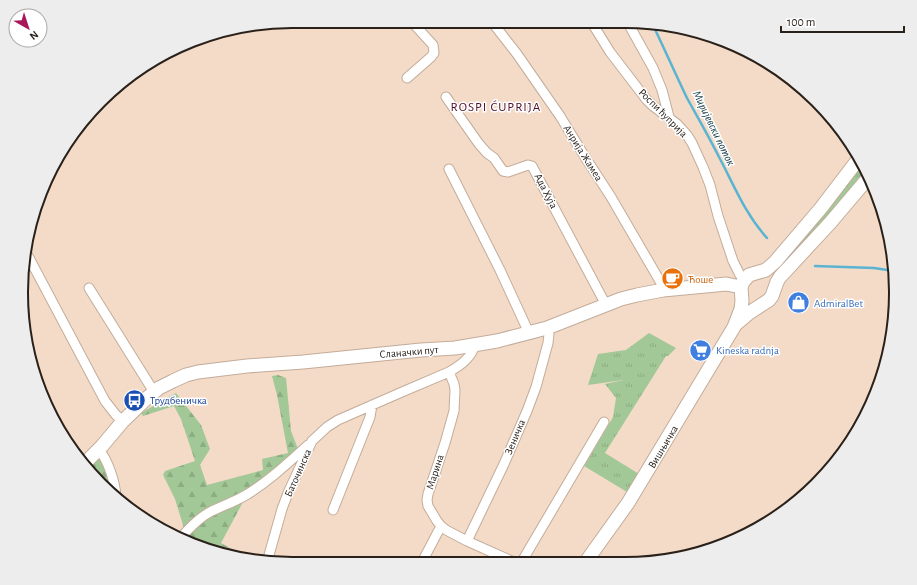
<svg xmlns="http://www.w3.org/2000/svg" width="917" height="585" viewBox="0 0 917 585" font-family="'Alegreya Sans',sans-serif">
<style>
.grass{fill:url(#grass-tufts)}
.forest{fill:url(#forest-firs)}
.lines{fill:none;stroke-linecap:round;stroke-linejoin:round}
.stream{stroke:#5ab4d1;stroke-width:2.5}
.street-casing{stroke:#c3ac9a;stroke-width:11}
.secondary-casing{stroke:#c3ac9a;stroke-width:15}
.street{stroke:#fff;stroke-width:9}
.secondary{stroke:#fff;stroke-width:13}
.labels{text-anchor:middle;dominant-baseline:central;stroke-width:3;stroke-linejoin:round;paint-order:stroke}
.street-label{font-size:11px;fill:#2a211a;stroke:#fff}
.food-label{font-size:11px;fill:#c56008;stroke:#fff;text-anchor:start}
.shop-label{font-size:11px;fill:#366cbe;stroke:#fff;text-anchor:start}
.transit-label{font-size:11px;fill:#164399;stroke:#fff;text-anchor:start}
.water-label{font-size:12px;font-style:italic;fill:#0f3945;stroke:#fff}
.quarter-label{font-size:13px;letter-spacing:1px;fill:#510f2b;stroke:#fff}
.rim{fill:none;stroke:#2a211a;stroke-width:2}
</style>
<defs>
<pattern id="grass-tufts" width="24" height="20" patternUnits="userSpaceOnUse"><rect width="24" height="20" fill="#a3c897"/><path d="M3 7l-1-3M5 7V3M7 7l1-3M15 17l-1-3M17 17v-4M19 17l1-3" fill="none" stroke="#8cac82"/></pattern>
<pattern id="forest-firs" width="22" height="20" patternUnits="userSpaceOnUse"><rect width="22" height="20" fill="#a3c897"/><path d="M5 1l3.5 6h-7zM16 11l3.5 6h-7z" fill="#8cac82"/></pattern>
</defs>
<rect width="100%" height="100%" fill="#f3dbc8"/>
<path class="grass" d="M863,164L866,170L813,233L776,275L773,273Z
M649,333L676,348L668,356H666L605,453L639,474L627,492L584,466L613,417L616,398L605,384L624,380L588,385L598,354L626,350Z"/>
<path class="forest" d="M278,375L286,378L291,431L298,449L251,487L221,543L249,559L189,543L185,541L187,538L175,499L163,475L165,471L195,461L181,419L174,406L143,416L141,413L176,393L201,425L210,449L200,465L207,485L263,470L262,459L288,453L277,395L272,376Z
M102,453L116,496L88,466Z"/>
<g class="lines">
<path class="stream" d="M652,23C664,48 675,73 687,98C698,118 709,137 719,157C734,185 745,214 767,238
M815,266L874,268L894,271"/>
<defs>
<path id="street" d="M492,22L517,54L560,116L585,157L611,197L661,283L663,290
M592,23L610,52L646,99L653,106L677,124L687,135L692,143L703,167L710,185L718,216L733,261L740,275L745,278
M628,23L653,68L662,90L669,117
M407,78L431,57L434,53L433,45L412,22
M446,97L479,144L487,153L494,158L503,171L508,172L528,165L532,166L606,305
M449,169L500,270L529,333
M27,254L105,401L116,415L123,421
M89,288L154,392
M475,345C471,358 461,365 449,372L454,384L455,390L454,411L445,443L428,494L427,500L428,506L437,521L441,526L446,530L467,541L516,563
M99,450C108,460 115,482 116,496
M333,510L370,417L372,405
M180,538C189,529 198,518 210,512C222,506 234,502 246,495C269,481 288,463 308,445
M467,541L504,464L527,411L536,387L548,343L549,334L547,328
M267,562L282,509L288,493L312,441L327,427L338,420L402,392L449,372
M422,562L441,526
M521,563L604,422"/>
<path id="secondary" d="M736,324L749,313L769,300L772,296L777,282L780,277L830,223L869,177
M85,463L102,446L123,421L148,397L159,388L173,381L186,375L198,372L247,366L303,362L421,350L455,348L497,341L547,328L621,299L637,295L663,290L716,285L726,284L741,287
M585,563L628,503L734,327L741,309L742,301L741,287L743,282L749,275L766,270L775,262L821,208L860,157"/>
</defs>
<use href="#street" class="street-casing"/>
<use href="#secondary" class="secondary-casing"/>
<use href="#street" class="street"/>
<use href="#secondary" class="secondary"/>
</g>
<defs>
<symbol id="cafe-disc" viewBox="-11 -11 22 22"><circle r="9.5" fill="#e8710a" stroke="#fff"/><path d="M-5.5-4.5H6V0H3Q3 3.5 0 3.5H-2.5Q-5.5 3.5-5.5 0ZM3-3.2v2h1.7v-2ZM-6 4.5H4V6H-6Z" fill="#fff"/></symbol>
<symbol id="shop-disc" viewBox="-11 -11 22 22"><circle r="9.5" fill="#3f7fe0" stroke="#fff"/><path d="M-5-2.5h2.3a2.7 3.5 0 0 1 5.4 0H5L5.5 6h-11ZM-1.5-2.5h3a1.5 2.3 0 0 0-3 0Z" fill="#fff"/></symbol>
<symbol id="supermarket-disc" viewBox="-11 -11 22 22"><circle r="9.5" fill="#3f7fe0" stroke="#fff"/><path d="M-6-5.5h2.5l.6 2H6L4.5 2H-2.5L-4.4-4H-6ZM-1.5 3.2a1.3 1.3 0 1 0 .1 0ZM3 3.2a1.3 1.3 0 1 0 .1 0Z" fill="#fff"/></symbol>
<symbol id="bus-disc" viewBox="-11 -11 22 22"><circle r="9.5" fill="#1a4fb4" stroke="#fff"/><path d="M-5-6H5V4H4V6H2V4H-2V6H-4V4H-5ZM-3.5-4V0h7V-4ZM-3.5 1.2v1.5H-2V1.2ZM2 1.2v1.5H3.5V1.2Z" fill="#fff"/></symbol>
</defs>
<g fill-rule="evenodd">
<use href="#cafe-disc" x="660" y="266" width="25" height="25"/>
<use href="#shop-disc" x="786" y="290" width="25" height="25"/>
<use href="#supermarket-disc" x="688" y="338" width="25" height="25"/>
<use href="#bus-disc" x="122" y="388" width="25" height="25"/>
</g>
<g class="labels">
<g class="street-label">
<text transform="translate(663 113) rotate(45)">Роспи ћуприја</text>
<text transform="translate(583 153) rotate(58)">Анрија Жамеа</text>
<text transform="translate(546 191) rotate(63)">Ада Хуја</text>
<text transform="translate(409 352) rotate(-5)">Сланачки пут</text>
<text transform="translate(515 437) rotate(-67)">Зеничка</text>
<text transform="translate(663 447) rotate(-59)">Вишњичка</text>
<text transform="translate(435 472) rotate(-72)">Марина</text>
<text transform="translate(298 473) rotate(-66)">Баточинска</text>
</g>
<g class="food-label">
<text x="688" y="279">Ћоше</text>
</g>
<g class="shop-label">
<text x="814" y="303">AdmiralBet</text>
<text x="716" y="350">Kineska radnja</text>
</g>
<g class="transit-label">
<text x="150" y="400">Трудбеничка</text>
</g>
<g class="water-label">
<text transform="translate(714 128) rotate(64)">Миријевски поток</text>
</g>
<g class="quarter-label">
<text x="496" y="107">ROSPI ĆUPRIJA</text>
</g>
</g>
<path d="M0 0H917V585H0ZM292 28H625A264 264 0 0 1 889 292V293A264 264 0 0 1 625 557H292A264 264 0 0 1 28 293V292A264 264 0 0 1 292 28Z" fill="#eeeded" fill-rule="evenodd"/>
<path class="rim" d="M292 28H625A264 264 0 0 1 889 292V293A264 264 0 0 1 625 557H292A264 264 0 0 1 28 293V292A264 264 0 0 1 292 28Z"/>
<g transform="translate(28 28) rotate(141)"><circle r="19" fill="#ffffff" stroke="#aaa6a3"/>
<path d="M0-3L7 15L0 10L-7 15Z" fill="#a6185b"/>
<text y="-6" font-size="11" font-weight="bold" text-anchor="middle" fill="#2a211a">N</text>
</g>
<path d="M781 26v6h123v-6" fill="none" stroke="#2a211a" stroke-width="2"/>
<text x="787" y="26" font-size="12" fill="#2a211a" stroke="#ffffff" stroke-width="3" paint-order="stroke">100 m</text>
</svg>
